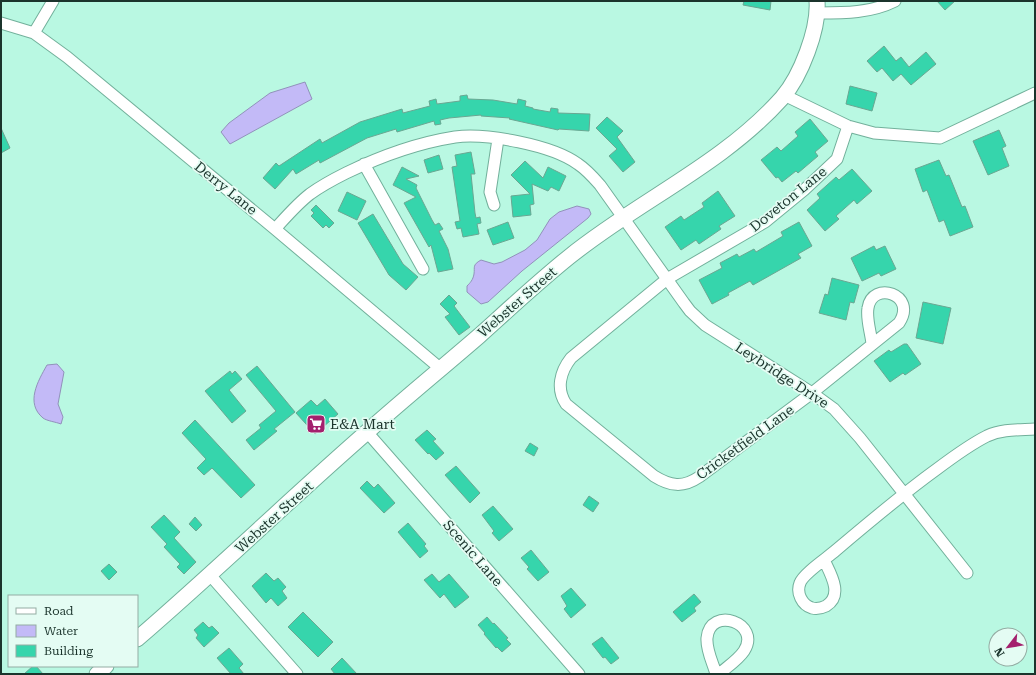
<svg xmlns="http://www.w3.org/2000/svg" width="1036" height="675" viewBox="0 0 1036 675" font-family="'Roboto Serif',serif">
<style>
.water{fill:#c3baf7;stroke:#9192ba}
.building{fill:#36d5ac;stroke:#6aa792}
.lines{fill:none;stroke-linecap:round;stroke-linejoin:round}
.street-casing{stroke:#72b09b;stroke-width:13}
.secondary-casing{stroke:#72b09b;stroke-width:17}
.street{stroke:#fff;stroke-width:11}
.secondary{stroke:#fff;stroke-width:15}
.labels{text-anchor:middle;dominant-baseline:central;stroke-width:3.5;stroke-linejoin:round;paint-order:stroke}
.street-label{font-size:14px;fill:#1b342c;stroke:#e4fcf3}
.poi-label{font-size:14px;fill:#1b342c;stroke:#e4fcf3;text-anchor:start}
</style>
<rect width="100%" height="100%" fill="#b9f8e2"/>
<path class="water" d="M305,82L312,99L230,144L221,132L229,123L270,93Z
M577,206L589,209L591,214L588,218L522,271L488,302L481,304L467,292V286C470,283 473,280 474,274C475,267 472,265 481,260L494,264L502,262L525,250L537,240L550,219L559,212Z
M57,364L64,372L58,404L63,417L61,424C56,422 47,421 43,418C25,403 38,381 47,365Z"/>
<path class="building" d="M744,1H771L770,10L743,5Z
M937,1H955L945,10Z
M884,46L896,61L901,57L909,67L926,52L936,64L911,85L901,74L893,81L882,68L877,72L867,61Z
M850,86L877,93L872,111L846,104Z
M467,95L468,99L493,100L517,104L518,99L526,101L525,106L533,108V109L550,112L551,108L558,109V113L590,114L589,131L559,129L558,130L509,119L510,118L481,116V115L449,118L440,120L441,124L435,125L434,121L397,132L396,129L367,138L320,163L319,160L296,174L293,169L275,189L263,178L276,163L279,166L320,139L322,143L360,122L402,109L403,113L430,106L429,101L436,99L437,104L460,101V96Z
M607,117L623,131L617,137L635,162L623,172L609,156L617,149L596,128Z
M810,119L828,141L815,152L818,156L798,173L796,171L782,182L778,177L776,178L761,160L777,147L781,151L798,136L795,132Z
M1,128L10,148L1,153Z
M999,130L1006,146L1002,148L1009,166L988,175L973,141Z
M471,152L475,174H471L475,213L476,218L480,217L481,223L477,224L479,234L463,237L461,228L457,229L455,222L460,221L452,167L457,166L455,155Z
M439,155L443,169L428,173L424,160Z
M939,160L946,176L949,175L962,207L965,206L973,227L950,236L944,220L939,222L927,190L923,192L915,169Z
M525,161L543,178L548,167L566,176L559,191L551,187L548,191L532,184L534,204L530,205L531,215L513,217L511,196L530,194L511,175Z
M402,167L419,176L406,179L417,185L416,188L432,220L435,225L439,223L443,229L439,231L448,249L453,269L438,272L431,245L429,247L404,203L416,197L393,185Z
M852,169L872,191L857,204L854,200L836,216L839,219L825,231L807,210L820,198L817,194L836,177L839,180Z
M718,191L735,216L719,226L721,229L699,244L696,240L681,250L665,227L681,216L684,220L704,207L702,203Z
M347,192L366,201L357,220L338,211Z
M316,205L334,223L329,228L326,225L323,228L311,216L314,213L311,210Z
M373,214L403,264L418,277L406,290L389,275L358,223Z
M508,222L514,238L493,245L487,230Z
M799,222L812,246L798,254L801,258L753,285L750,281L728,293L729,295L712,304L699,280L722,268L720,263L737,254L739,257L754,249L756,252L783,236L781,232Z
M874,246L876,250L885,246L896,269L881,276L879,273L862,281L851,258Z
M832,278L859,285L854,303L850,302L846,320L819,313L825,294L828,295Z
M449,295L457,303L454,306L470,327L459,335L445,317L450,314L440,304Z
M923,302L951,308L943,344L916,338Z
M904,344H907L921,364L905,375L903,373L890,382L874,361L889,350L891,352Z
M257,366L295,412L274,429L277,431L254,450L246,440L261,428L259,425L276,411L246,375Z
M230,371L232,374L235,371L242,379L229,390L246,411L232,423L205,391Z
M325,399L338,414L315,434L296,413L311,400L317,406Z
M195,420L255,485L241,498L212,468L204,475L197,468L206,459L182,433Z
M427,430L436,439L433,441L444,453L436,460L429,453L428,454L415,440Z
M530,443L538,448L534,456L525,451Z
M456,466L480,493L470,503L445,475Z
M367,481L374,488L378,484L395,503L384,513L360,488Z
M589,496L599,503L593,512L583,505Z
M493,506L513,529L499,541L492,533L494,531L482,515Z
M164,515L180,532L174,538L196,562L184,574L177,567L180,564L164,547L167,544L151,527Z
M195,517L202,525L196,531L189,524Z
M408,523L426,544L424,546L428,551L420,558L398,532Z
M531,550L549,572L538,581L527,569L529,567L521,558Z
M109,564L117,572L109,580L101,571Z
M266,573L274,581L278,578L286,587L282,591L287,598L278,606L271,598L266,603L252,586Z
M432,574L439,582L449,574L469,597L455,608L444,594L440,598L424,580Z
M571,588L586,605L571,618L564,609L567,606L561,596Z
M694,594L701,602L694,608L696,611L682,622L673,612Z
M303,612L333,642L318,657L288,627Z
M487,617L493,624L494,623L508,638L506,639L511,644L502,652L497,647L496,648L484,634L485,633L478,625Z
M203,622L209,628L212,626L219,633L204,647L196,638L198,635L194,630Z
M602,637L619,658L611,664L605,657L603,658L592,644Z
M229,648L243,664L239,668L244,674H231L217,658Z
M342,658L357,674H335L331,669Z
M33,666H36L43,674H24Z"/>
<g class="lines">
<defs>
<path id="street" d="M818,13C845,13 871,13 895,1
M1,23L34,33L67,57L275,229L441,369
M34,33L53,1
M784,95L848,126L874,133L940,138L1035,93
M848,126L837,159L804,190L765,222L667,279L571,358C560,372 556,389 566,404L654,476C670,486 683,488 699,477L812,393L899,323C918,294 872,280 868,308C866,319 871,333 872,344
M364,164L423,269
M494,205L490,192L498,139
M275,229C286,217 297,204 310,194C321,186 334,179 346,173C381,156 417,143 455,137C487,133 552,145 578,164C587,170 593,177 600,185L684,303L690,311L705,325L812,393L834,409L860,438L967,573
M367,432L579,674
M824,560C830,573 844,595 826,606C822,608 817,609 812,608C802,605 796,593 800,583C803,574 827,558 835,551C868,523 901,495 937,469C953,457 969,445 987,436C1002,429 1019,430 1035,429
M210,575L297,674
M716,674C713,663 706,650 707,638C710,605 762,623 744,651C738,660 727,667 719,674"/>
<path id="secondary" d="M137,639C215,572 289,500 367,432C404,399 442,368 479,336C509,309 538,282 569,257C638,201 722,165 782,98C801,76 819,29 817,1
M97,674L106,666"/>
</defs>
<use href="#street" class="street-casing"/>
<use href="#secondary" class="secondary-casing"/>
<use href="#street" class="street"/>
<use href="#secondary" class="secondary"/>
</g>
<defs>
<symbol id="supermarket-square" viewBox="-11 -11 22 22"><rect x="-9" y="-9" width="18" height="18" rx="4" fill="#a4206d" stroke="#e4fcf3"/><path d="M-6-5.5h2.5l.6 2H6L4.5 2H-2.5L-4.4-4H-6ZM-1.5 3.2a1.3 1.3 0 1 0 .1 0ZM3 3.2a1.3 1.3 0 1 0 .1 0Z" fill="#fff"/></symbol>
</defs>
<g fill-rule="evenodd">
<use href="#supermarket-square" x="305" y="413" width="22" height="22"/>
</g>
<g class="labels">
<g class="street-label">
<text transform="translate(226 188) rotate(39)">Derry Lane</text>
<text transform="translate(788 199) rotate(-39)">Doveton Lane</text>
<text transform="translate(517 302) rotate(-41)">Webster Street</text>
<text transform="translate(782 375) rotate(33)">Leybridge Drive</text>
<text transform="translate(745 442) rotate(-36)">Cricketfield Lane</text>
<text transform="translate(274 517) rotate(-42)">Webster Street</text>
<text transform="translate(473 553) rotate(49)">Scenic Lane</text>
</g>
<g class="poi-label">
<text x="330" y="424">E&amp;A Mart</text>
</g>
</g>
<rect width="1036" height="675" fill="none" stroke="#1b342c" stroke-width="4"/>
<rect x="8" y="595" width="130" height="72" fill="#e4fcf3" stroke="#94aca3"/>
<rect x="16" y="608" width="20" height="6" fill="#ffffff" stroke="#94aca3"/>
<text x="44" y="615" font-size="12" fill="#1b342c">Road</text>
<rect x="16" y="625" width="20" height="12" fill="#c3baf7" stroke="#94aca3"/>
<text x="44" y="635" font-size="12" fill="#1b342c">Water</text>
<rect x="16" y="645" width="20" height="12" fill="#36d5ac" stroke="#94aca3"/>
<text x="44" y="655" font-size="12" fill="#1b342c">Building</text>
<g transform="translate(1008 647) rotate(239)"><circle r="19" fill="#e4fcf3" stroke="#94aca3"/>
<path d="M0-3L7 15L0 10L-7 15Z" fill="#a4206d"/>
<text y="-6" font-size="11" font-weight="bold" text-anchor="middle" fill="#1b342c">N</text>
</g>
</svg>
